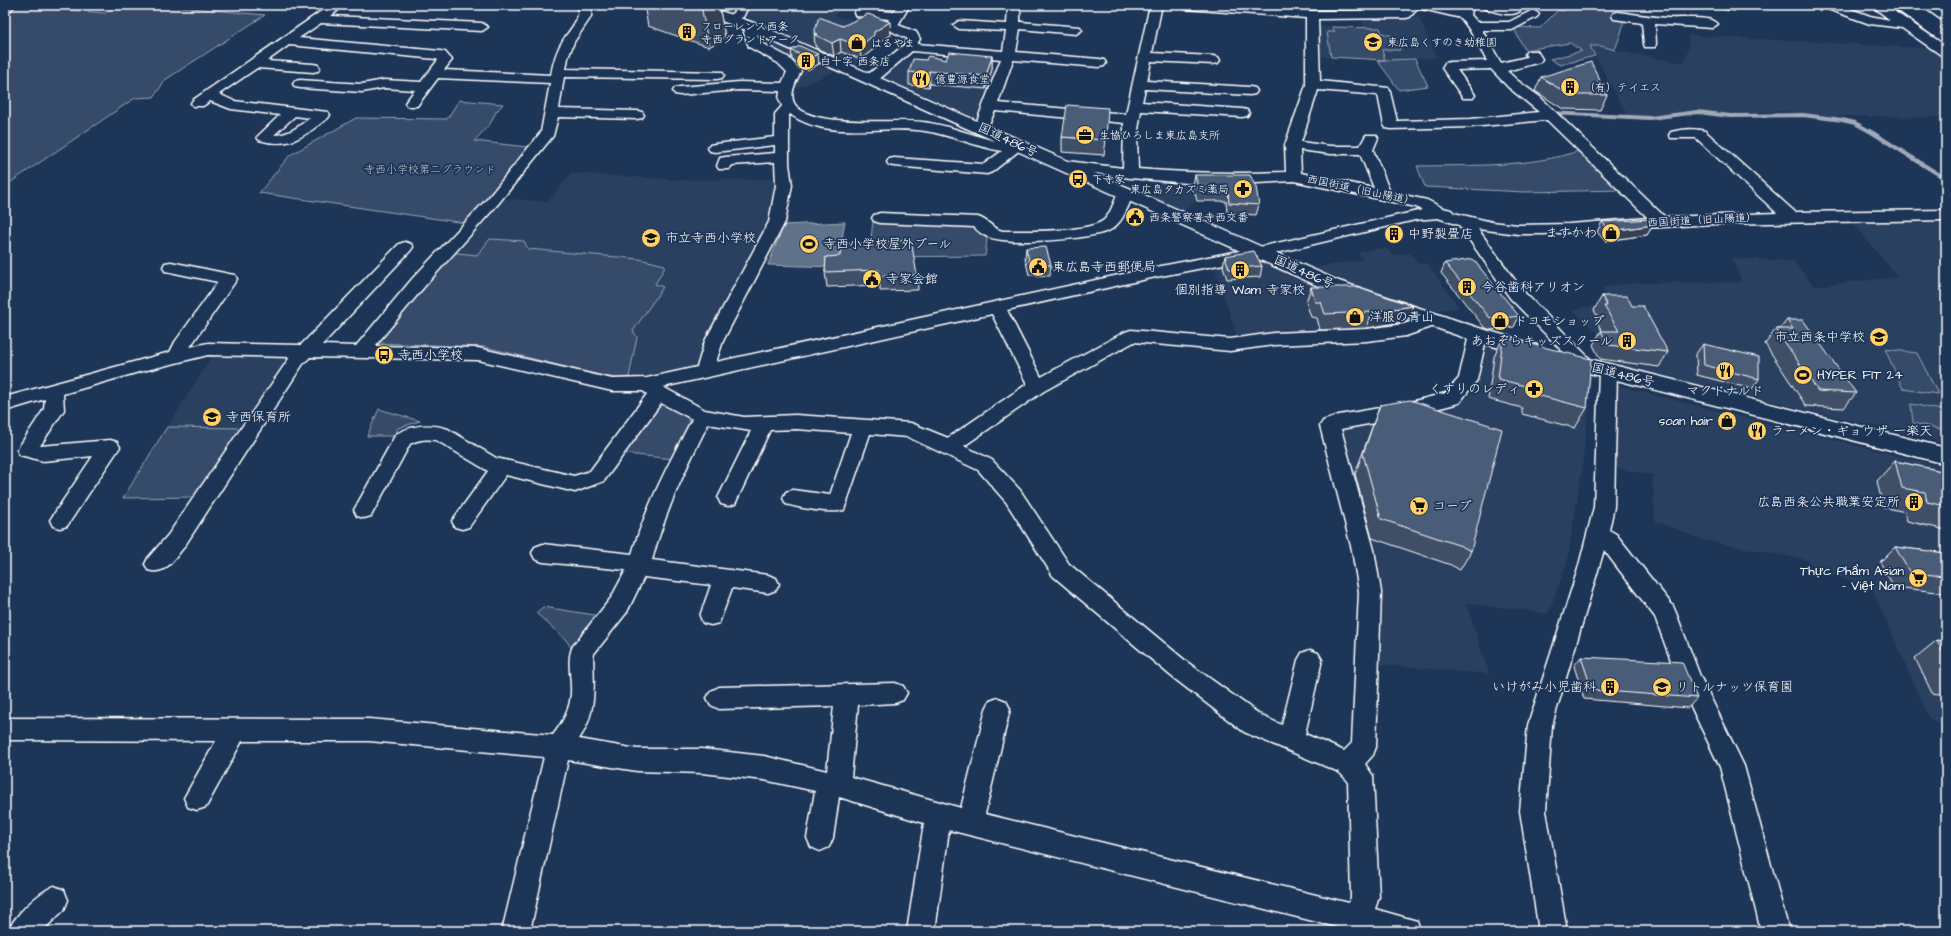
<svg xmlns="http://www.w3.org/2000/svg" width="1951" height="936" viewBox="0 0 1951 936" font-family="'Architects Daughter','Klee One',sans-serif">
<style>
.built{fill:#2a4161}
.green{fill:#364b69;stroke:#9aa5b4}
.water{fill:#617289;stroke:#a0aab8}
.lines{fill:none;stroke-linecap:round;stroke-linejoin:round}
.stream{stroke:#a0aab8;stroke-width:4}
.minor-casing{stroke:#fff;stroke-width:3}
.major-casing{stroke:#fff;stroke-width:3}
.highway-casing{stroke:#fff;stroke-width:3}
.minor{fill:#1d3557;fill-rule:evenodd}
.major{fill:#1d3557;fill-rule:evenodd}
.highway{fill:#1d3557;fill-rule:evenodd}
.wall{fill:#405068;stroke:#fff}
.shaded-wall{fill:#344155;stroke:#fff}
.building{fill:#4a5d79;stroke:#fff}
.labels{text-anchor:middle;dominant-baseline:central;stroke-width:3.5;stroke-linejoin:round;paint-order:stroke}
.far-poi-label{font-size:11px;fill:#fff;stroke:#1d3557;text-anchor:start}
.far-park-label{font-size:11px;fill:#b9c0ca;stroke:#1d3557}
.far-street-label{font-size:11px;fill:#fff;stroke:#1d3557}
.street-label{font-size:13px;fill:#fff;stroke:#1d3557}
.poi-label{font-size:13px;fill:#fff;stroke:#1d3557;text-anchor:start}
</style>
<rect width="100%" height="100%" fill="#1d3557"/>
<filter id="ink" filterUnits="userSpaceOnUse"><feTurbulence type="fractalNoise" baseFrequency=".025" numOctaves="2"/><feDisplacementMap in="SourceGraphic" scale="8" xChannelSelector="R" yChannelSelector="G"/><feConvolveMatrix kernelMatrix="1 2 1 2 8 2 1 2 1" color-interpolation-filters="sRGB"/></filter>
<g filter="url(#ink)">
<path class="built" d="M746,5H811L839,9L835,16L856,20L895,32L878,44L871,54L856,65L741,15Z
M1361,16L1419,17L1437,58L1370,60L1317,56L1315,26L1364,28Z
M762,34L838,70L794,89L802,74L801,70L789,59L763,44L757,36Z
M1688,35L1937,49L1946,55V117L1838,116V118L1782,111L1729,114L1695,111L1657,116L1627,115L1590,46H1601L1615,50L1684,63L1689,46Z
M897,59L946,63L998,69L978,121L882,78Z
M459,100L503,104L496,112L490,124L474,141L536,148L496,198L548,202L571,173L680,180L783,179L777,222L785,225L845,222L837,267L754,264L706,364L645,376L616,378L598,375L485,347L376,343L472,224L259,193L290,155L356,118L447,119Z
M1153,177L1192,179L1196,202L1182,211L1152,197Z
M1946,219V443L1620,366L1603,338L1574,311L1586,307H1611L1602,287L1635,283L1742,282L1731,258L1793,261L1814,286L1898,277L1850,220Z
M1386,248L1392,255L1410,253L1419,264L1427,263L1459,307L1432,311L1430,313L1312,268L1363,260L1358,252Z
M1254,257L1334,292L1416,323L1406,329L1239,342L1214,265Z
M1487,346L1592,374L1582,470L1567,563L1548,614L1532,611L1466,603L1489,674L1377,664L1379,580L1342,436L1346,428L1458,404L1470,395Z
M214,353L293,355L196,497L123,498Z
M1615,385L1946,468V729L1929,718L1871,587L1817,570L1807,560L1703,540L1655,521L1652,475L1615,468Z"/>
<path class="green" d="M9,5L105,13L119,5H160L265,15L165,80L154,97L135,98L5,186V133L8,131L5,130V9Z
M1574,5H1612L1613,18L1624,19L1622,30L1615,50L1601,46H1590L1595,56L1560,65L1550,59L1582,51L1570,43L1525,50L1513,27L1540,28L1558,10L1564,11L1565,8Z
M1332,27L1380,28L1382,33L1395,37L1400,50H1382L1385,60L1415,59L1428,86L1399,90L1377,60H1385L1331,57L1327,32H1335Z
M459,100L503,104L496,112L490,124L474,141L536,148L472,224L259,193L290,155L356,118L447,119Z
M1584,149L1625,190L1525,192L1425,187L1417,166C1472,165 1532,168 1584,149Z
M873,221L974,225L987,239L985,256L869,257Z
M490,239L524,241L528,249L639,259L665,265L664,269L655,284L663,287L633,331L637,337L629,377L616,378L598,375L485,347L376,343L448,252L477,255Z
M1885,349L1917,353L1938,394L1903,389Z
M663,400L687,412L689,425L673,459L626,454L627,450Z
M1911,404L1946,411V430L1913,423Z
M379,409L420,421L398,428L395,436H367Z
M167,427L243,428L196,497L123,498Z
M543,607L601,616L572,649L566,640L536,613Z"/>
<path class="water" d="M845,222L837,267L768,265L784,225Z"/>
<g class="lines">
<path class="stream" d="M1551,113L1650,118L1698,112L1730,116L1803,115L1842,120L1855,123L1873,133L1946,179"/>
<defs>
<path id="minor" d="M5,5H15L9,12L5,13Z
M330,5H344L331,16L482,23L488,27L482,31L321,23L299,38L440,51L445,52L452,60L444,70L551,75C553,63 556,52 562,42C571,27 579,23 579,5H591V17L574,42L568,58L566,69L722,72L724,75L722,78L717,79L564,77L559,109L637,111L642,112L644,115L642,118L637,119L558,117L553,136L498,204L424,287L375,346L478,348L612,379L647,378L697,367L705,341L769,222L776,185L775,162L732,165L729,169H719L717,166L720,158L725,157L775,153V145L715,152L710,151L708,148L710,145L715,144L775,137V114L782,106L779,99L780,91L739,90L680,95L675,94L673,91L675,88L680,87L739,82L782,83L787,72L778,63L749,47L744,33L745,30L757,25L763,29L757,34L760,42L788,57L801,71C797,80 789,93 794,103C810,130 895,118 923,122C949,125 973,136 999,142C1007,144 1015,141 1023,143L1025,146L992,172L987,174L894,166L889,165L887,162L889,159L894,158L984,164L1002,151C976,147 951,135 925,131C882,124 828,142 790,114L789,115V164L792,185L785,222L723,341L716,362L1156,267L1260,247L1422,210L1416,207L1294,181L1237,184L1187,183L1130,178L1054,167L1052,164L1054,161L1059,160L1123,168L1124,123L995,111L988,126L978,130L973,129L971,126L977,121L1001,59L912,51L876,82H866L864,79L866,76L904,45L908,39L887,29L885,26L889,19L856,16L854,13L856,10L860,9L893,12L898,5H910L898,25L916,32L920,39L917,44L1003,51L1006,31L959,29L953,25L959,21L1007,24L1008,5H1020V22L1080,27L1082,30L1076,34L1020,29L1016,52L1099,59L1104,60L1106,63L1104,66L1099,67L1013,60L998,103L1126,114L1150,5H1162L1152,53L1213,56L1218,57L1220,60L1218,63L1213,64L1151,61L1147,81L1250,87L1255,88L1257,91L1255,94L1250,95L1145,89L1142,102L1242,109L1247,110L1249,113L1247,116L1242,117L1141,111L1137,136L1138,169C1187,173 1236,174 1286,172L1285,145L1306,85V18L1185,9L1179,5H1232L1312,11L1403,10L1407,5H1438L1459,10L1461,5H1473L1471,15L1477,22H1509L1533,10L1539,14L1537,17L1512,30H1482L1501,63L1527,57L1525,54L1527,51H1537L1542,59L1540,62L1507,71L1518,81L1540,97L1665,217L1777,213L1696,138H1671L1669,135L1671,132C1681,129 1695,128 1705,131L1795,212L1946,210V220L1714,224L1543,234H1518L1478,229L1522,290L1593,362L1596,366L1593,370L1587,372L1581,370L1510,298L1459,225L1438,218L1415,220L1260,257L1156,277L1007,310L1041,377L1125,332L1131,330L1230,339L1274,333L1367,329L1404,324L1434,314L1440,316L1443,320L1440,324L1406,336L1367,341L1274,345L1230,351L1134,342L1044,391L964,446L992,460L1020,490L1069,564L1187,662L1262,716L1282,725L1298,660L1302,653L1310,650L1318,653L1322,660L1305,734L1344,751L1352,743L1359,592L1352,550L1320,426L1323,421L1339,415L1402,404L1446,393L1459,378L1469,335L1472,331L1478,329L1484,331L1487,335L1477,380L1459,403L1402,418L1341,429L1374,550L1381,592L1376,747L1373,755L1365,764L1373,776L1379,897L1375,909L1417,921L1421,931H1345V929L949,830L935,931H907L924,823L839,797L833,838L829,847L820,851L811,847L807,838L815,791L764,780L702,773L637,771L568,760L530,931H502L544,757L369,741H242L206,807L197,810L188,807L184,798L216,741L5,740V718L369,719L553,735C563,722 570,710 571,693C572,677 566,660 573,646L611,598L626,570L543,562L535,559L532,553L535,547L543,544L632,554C646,506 669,463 692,419L661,403L604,481L575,492L506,475L469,527L462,529L455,527L452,521L488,471L436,440C426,439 419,439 410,444L371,516L364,518L357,516L354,510L396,434C413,425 429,423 448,429L496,458L574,476L590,471L647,394L643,391H612L478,360L310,357L303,364L184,547C174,559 165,576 148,570L145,564L148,558L168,535L290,357L208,355L139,372L63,394L64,410L40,446L110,440L117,442L120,447L67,526L60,528L53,526L50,520L93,456L43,461L20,455L17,450L44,409L45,399L5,411V397L170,352L175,342L218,282L165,271L163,267L165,263L171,262L229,274L235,275L237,279L190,347L208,343L301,345L399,244L405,242L411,244L413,247L411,250L322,345L356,346L412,279L488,198L541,132L550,83L438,78L417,106H407L405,103L415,90L384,88L362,92L300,88L295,87L293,84L295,81L300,80L362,84L384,80L421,82L438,60L436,59L289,45L267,61L313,64L318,65L320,68L318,71L313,72L257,68L219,94L234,101L328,112L330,115L328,118C304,136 290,149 259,140L257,137L280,115L231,109L210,101L203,106H193L191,103L193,100ZM1418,8L1461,18L1469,29L1487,61L1450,62L1445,63L1442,68L1463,98H1473L1475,95L1457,70L1491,69L1508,87L1539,112L1471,119L1397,121L1389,88L1320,81L1318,19L1406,18L1410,17ZM1318,90L1378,95L1384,125L1386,128L1391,129L1471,127L1547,120L1648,218L1569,224L1518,225L1492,222L1454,213L1451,210L1443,208L1427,200L1390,192L1373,150L1378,138L1376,135H1366L1360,146H1330L1301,142ZM295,116L310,118C299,126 289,135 274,135ZM1300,150L1330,154H1360L1374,188L1301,173ZM992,314L1027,384L948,438L911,423L796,415L744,417L705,410L663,387ZM708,424L751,431L718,498L721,504L728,506L735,504L770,430L796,429L851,433L830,495L793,490L786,492L783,498L786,504C800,508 830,514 844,510L870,434L908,437L978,470L1006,502L1053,576L1171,676L1244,732L1339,772L1348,781L1351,897L1349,903L985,814L1010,709L1006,701L998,698L990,701L986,709L961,808L851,777L858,705L895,703L903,700L907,693L903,686L895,683L719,687L711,691L707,698L711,705L719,709L834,706L827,771L764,756L702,749H637L579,739C597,714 594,685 593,655L627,612L644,577L711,585L700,616L703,623L711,625L719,623L732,588L768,593L776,590L779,584L776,578L768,575L652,560C665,512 686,468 708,424Z
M737,5H749L743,17L731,22L727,21L725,18L734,12Z
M1481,5H1501L1508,7L1520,5L1523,8C1514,20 1494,11 1483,8Z
M1718,5H1739L1740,6L1734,10L1720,8Z
M1823,5H1840L1870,16L1890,20L1871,5H1885L1946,46V56L1941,55L1902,28L1870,24L1825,8Z
M1904,5H1918L1945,24L1939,28L1935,27Z
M1618,12C1635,14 1651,17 1667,18C1678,19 1712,15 1718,24L1712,28L1655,24L1656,44L1655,47H1645L1644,44L1642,23L1614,19L1612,16L1614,13Z
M1126,187L1131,189L1134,192C1129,204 1124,221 1112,229C1095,240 1004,246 986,236C981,234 977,230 974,227L880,223L874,221L872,218L874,215L880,213L978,217C988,220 993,229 1003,231C1024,231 1091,233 1105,219C1113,210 1114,198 1121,189Z
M1608,366L1615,368L1617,372L1614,507L1609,530L1616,534L1673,606L1676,613L1700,676L1744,766L1789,931H1761L1720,767L1677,677L1655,617L1604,550L1552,725L1546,811L1567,931H1539L1520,811L1528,725L1578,569L1594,507L1599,372L1601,368Z
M54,886L64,890L68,900L64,910L42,931H8C15,915 38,893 54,886Z"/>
<path id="major" d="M1890,5H1906L1946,32V42L1941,41Z"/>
<path id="highway" d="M683,5H704L762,26L1339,281L1479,328L1537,345L1540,350L1537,355L1530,357L1523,355L1465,338L1325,289L752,32L685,8Z
M1561,352L1946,448V464L1554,364L1551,359L1554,354Z"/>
</defs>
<use href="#minor" class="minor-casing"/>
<use href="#major" class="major-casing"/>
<use href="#highway" class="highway-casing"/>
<use href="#minor" class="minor"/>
<use href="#major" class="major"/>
<use href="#highway" class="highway"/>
</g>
<path class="wall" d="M644,5H719L725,37L709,47L648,26Z
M843,26L891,35L875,45V48L861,59L841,52L834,56L816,48V46H815L814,33Z
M791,50L819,64L807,70V67L792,60Z
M992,56V69L986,89L930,84L929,87L909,85V72L926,60H946Z
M1541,77L1607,95L1600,110L1563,109L1535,91Z
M1062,137L1106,140L1104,155L1062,152Z
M1195,175L1259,205L1256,215L1227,213L1226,201H1197L1193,185Z
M1602,222L1653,225L1647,235L1605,241L1597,232Z
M1026,248L1051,265L1050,276L1029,275L1025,258Z
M1225,256L1262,266L1260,277L1227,279L1223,266Z
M826,257L917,275L918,290L880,291V285L827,287L825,272Z
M1445,263L1519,316L1514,327L1491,330L1484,327L1441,273Z
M1311,287L1413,306L1407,321L1367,328L1320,330L1317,318L1311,317L1306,302Z
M1602,296L1632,306L1668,352L1659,367L1600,359L1593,345L1601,331H1602L1596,320L1598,318L1594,310Z
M1787,320L1856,393L1844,408L1806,406L1765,344L1776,329H1780Z
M1503,337L1587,408L1575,428L1522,414V408L1488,399L1494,357Z
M1703,344L1759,379L1752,389L1697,375L1696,354Z
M1380,405L1471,551L1460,570L1451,565L1372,538L1355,474Z
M1895,461L1946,472V530L1907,521L1905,512L1883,507L1877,481Z
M1895,547L1946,553V593L1894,587L1880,562Z
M1937,640L1946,642V695L1932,693L1915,658Z
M1581,657L1697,698L1688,708L1584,699L1574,666Z"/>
<path class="shaded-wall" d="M701,5H719L725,37L709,47Z
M890,22L891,35L875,45V48L861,59L860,46L874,32Z
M840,39L841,52L834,56L832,43Z
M818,54L819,64L807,70L806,60Z
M992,56V69L986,89V76Z
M929,71L930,84L929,87L928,74Z
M1653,225L1647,235L1605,241L1611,231Z
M1413,306L1407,321L1367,328L1372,312Z"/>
<path class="building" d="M868,14L890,22L874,32V35L860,46L840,39L832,43L815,35L817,34L814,33L819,17L843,26Z
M800,46L818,54L806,60L807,58L791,50Z
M949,52L992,56L986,76L929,71L928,74L909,72L913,59L926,60L928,56L946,60Z
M1591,62L1607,95H1569L1541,77Z
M1067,105L1108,108L1106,140L1062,137Z
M1195,175H1250L1256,187L1259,205L1229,203L1228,191H1199Z
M1652,219L1653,225L1611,231L1602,222Z
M911,240L917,275L879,276V270L825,272L826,257L840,256L841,244Z
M1046,247L1051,265H1030L1026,248Z
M1254,251L1262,266L1229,269L1225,256Z
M1473,259L1519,316L1496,319L1489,317L1445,263Z
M1311,287H1359L1413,306L1372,312L1325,314L1321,302H1315Z
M1602,296H1627L1632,306H1643L1668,352L1608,345L1601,331H1619L1604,306H1607Z
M1787,320H1803L1856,393L1818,391L1776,329H1793Z
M1503,337L1591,359L1587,408L1533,394V388L1498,379Z
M1703,344L1759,357V379L1704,365Z
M1410,400L1502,429L1471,551L1461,546L1381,519L1363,454L1380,405Z
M1895,461L1946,472V506L1927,502L1925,492L1902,488Z
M1895,547L1946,553V576L1910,573Z
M1937,640L1946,642V659Z
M1581,657L1682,662L1697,698L1592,690Z"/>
</g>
<defs>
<symbol id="building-disc" viewBox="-11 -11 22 22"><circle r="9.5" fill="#ffd166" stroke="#1d3557"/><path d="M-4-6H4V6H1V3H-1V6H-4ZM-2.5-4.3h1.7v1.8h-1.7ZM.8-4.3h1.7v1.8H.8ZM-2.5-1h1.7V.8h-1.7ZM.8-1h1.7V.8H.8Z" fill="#111"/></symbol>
<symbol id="school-disc" viewBox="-11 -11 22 22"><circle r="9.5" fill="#ffd166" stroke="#1d3557"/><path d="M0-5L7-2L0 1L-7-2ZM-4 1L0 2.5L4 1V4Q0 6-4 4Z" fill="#111"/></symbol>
<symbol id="shop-disc" viewBox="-11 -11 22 22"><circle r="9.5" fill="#ffd166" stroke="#1d3557"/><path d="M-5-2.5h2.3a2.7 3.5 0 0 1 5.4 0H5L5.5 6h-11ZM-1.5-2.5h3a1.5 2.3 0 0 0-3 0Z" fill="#111"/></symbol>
<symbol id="restaurant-disc" viewBox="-11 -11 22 22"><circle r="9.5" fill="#ffd166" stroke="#1d3557"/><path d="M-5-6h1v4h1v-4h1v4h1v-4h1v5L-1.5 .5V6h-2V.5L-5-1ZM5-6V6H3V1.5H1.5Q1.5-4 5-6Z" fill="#111"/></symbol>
<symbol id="office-disc" viewBox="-11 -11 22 22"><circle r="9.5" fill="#ffd166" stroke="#1d3557"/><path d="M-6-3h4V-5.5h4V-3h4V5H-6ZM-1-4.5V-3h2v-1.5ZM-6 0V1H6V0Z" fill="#111"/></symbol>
<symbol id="bus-disc" viewBox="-11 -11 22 22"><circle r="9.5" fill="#ffd166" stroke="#1d3557"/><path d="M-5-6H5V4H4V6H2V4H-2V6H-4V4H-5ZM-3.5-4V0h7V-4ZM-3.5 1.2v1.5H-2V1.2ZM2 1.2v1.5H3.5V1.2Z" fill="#111"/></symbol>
<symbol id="pharmacy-disc" viewBox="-11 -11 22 22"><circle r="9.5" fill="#ffd166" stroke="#1d3557"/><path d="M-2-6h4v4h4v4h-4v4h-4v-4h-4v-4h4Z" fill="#111"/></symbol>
<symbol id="civic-disc" viewBox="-11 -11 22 22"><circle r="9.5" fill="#ffd166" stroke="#1d3557"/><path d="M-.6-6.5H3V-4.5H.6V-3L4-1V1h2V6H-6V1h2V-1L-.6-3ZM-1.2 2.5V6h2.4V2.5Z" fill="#111"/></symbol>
<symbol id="stadium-disc" viewBox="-11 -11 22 22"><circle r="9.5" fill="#ffd166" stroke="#1d3557"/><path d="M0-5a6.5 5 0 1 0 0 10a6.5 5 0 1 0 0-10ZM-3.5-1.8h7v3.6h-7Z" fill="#111"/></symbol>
<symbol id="supermarket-disc" viewBox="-11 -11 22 22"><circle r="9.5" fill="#ffd166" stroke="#1d3557"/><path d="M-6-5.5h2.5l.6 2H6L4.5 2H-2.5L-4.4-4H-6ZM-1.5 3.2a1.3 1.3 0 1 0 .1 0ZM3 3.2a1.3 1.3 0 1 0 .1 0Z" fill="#111"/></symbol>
</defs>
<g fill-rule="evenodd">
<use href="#building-disc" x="676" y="21" width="22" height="22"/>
<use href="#school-disc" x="1362" y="31" width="22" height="22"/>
<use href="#shop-disc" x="846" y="32" width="22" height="22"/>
<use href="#building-disc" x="795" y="50" width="22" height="22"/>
<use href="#restaurant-disc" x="910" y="68" width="22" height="22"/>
<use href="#building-disc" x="1559" y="76" width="22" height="22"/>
<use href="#office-disc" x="1074" y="124" width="22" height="22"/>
<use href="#bus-disc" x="1067" y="168" width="22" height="22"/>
<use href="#pharmacy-disc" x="1232" y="178" width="22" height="22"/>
<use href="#civic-disc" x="1124" y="206" width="22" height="22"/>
<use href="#shop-disc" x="1600" y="222" width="22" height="22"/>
<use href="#building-disc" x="1383" y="223" width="22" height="22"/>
<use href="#school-disc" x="640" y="227" width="22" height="22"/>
<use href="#stadium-disc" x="798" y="233" width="22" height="22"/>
<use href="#civic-disc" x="1027" y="256" width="22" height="22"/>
<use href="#building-disc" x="1229" y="259" width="22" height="22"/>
<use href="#civic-disc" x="861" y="268" width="22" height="22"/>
<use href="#building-disc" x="1456" y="276" width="22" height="22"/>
<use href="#shop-disc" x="1344" y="306" width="22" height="22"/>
<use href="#shop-disc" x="1489" y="310" width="22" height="22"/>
<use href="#school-disc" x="1868" y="326" width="22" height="22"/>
<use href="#building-disc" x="1616" y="330" width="22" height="22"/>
<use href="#bus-disc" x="373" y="344" width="22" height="22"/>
<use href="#restaurant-disc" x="1714" y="360" width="22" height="22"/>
<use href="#stadium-disc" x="1792" y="364" width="22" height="22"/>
<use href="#pharmacy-disc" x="1523" y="378" width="22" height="22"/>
<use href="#school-disc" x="201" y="406" width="22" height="22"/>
<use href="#shop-disc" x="1716" y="410" width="22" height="22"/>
<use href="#restaurant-disc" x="1746" y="420" width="22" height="22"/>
<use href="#building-disc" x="1903" y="491" width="22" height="22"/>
<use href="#supermarket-disc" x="1408" y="495" width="22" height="22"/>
<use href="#supermarket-disc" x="1907" y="567" width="22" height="22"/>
<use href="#building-disc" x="1599" y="676" width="22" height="22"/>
<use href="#school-disc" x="1651" y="676" width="22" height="22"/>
</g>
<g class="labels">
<g class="far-poi-label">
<text x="701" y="26">フローレンス西条<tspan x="701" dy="13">寺西グランドアーク</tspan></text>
<text x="1387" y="42">東広島くすのき幼稚園</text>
<text x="871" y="43">はるやま</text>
<text x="820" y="61">白十字 西条店</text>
<text x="935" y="79">億豊源食堂</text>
<text x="1584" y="87">（有）テイエス</text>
<text x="1099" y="135">生協ひろしま東広島支所</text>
<text x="1092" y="179">下寺家</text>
<text x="1229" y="189" text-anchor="end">東広島タカズミ薬局</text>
<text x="1149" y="217">西条警察署寺西交番</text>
</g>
<g class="far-park-label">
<text x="430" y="169">寺西小学校第二グラウンド</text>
</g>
<g class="far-street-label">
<text transform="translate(1361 190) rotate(12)">西国街道（旧山陽道）</text>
<text transform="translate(1702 220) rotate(-3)">西国街道（旧山陽道）</text>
</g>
<g class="street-label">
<text transform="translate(1008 140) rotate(25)">国道486号</text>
<text transform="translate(1304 272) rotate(24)">国道486号</text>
<text transform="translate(1623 375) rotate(14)">国道486号</text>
</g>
<g class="poi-label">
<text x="1597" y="233" text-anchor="end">ますかわ</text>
<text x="1408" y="234">中野製畳店</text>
<text x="665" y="238">市立寺西小学校</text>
<text x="823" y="244">寺西小学校屋外プール</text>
<text x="1052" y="267">東広島寺西郵便局</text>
<text x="886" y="279">寺家会館</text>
<text x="1481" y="287">今谷歯科アリオン</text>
<text x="1240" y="290" text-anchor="middle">個別指導 Wam 寺家校</text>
<text x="1369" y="317">洋服の青山</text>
<text x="1514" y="321">ドコモショップ</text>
<text x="1865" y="337" text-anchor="end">市立西条中学校</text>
<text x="1613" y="341" text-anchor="end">あおぞらキッズスクール</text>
<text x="398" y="355">寺西小学校</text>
<text x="1817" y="375">HYPER FIT 24</text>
<text x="1520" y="389" text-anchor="end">くすりのレディ</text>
<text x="1725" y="391" text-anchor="middle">マクドナルド</text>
<text x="226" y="417">寺西保育所</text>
<text x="1713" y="421" text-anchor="end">soan hair</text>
<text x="1771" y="431">ラーメン・ギョウザ 一楽天</text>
<text x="1900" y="502" text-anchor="end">広島西条公共職業安定所</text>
<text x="1433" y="506">コープ</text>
<text x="1904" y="571" text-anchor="end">Thực Phẩm Asian<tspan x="1904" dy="15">- Việt Nam</tspan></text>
<text x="1596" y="687" text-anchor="end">いけがみ小児歯科</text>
<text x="1676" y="687">リトルナッツ保育園</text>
</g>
</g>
<rect width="1951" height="936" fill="none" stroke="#1d3557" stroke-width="20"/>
<rect x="10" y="10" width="1931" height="916" fill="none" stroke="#fff" stroke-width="1.5" filter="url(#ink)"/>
</svg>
